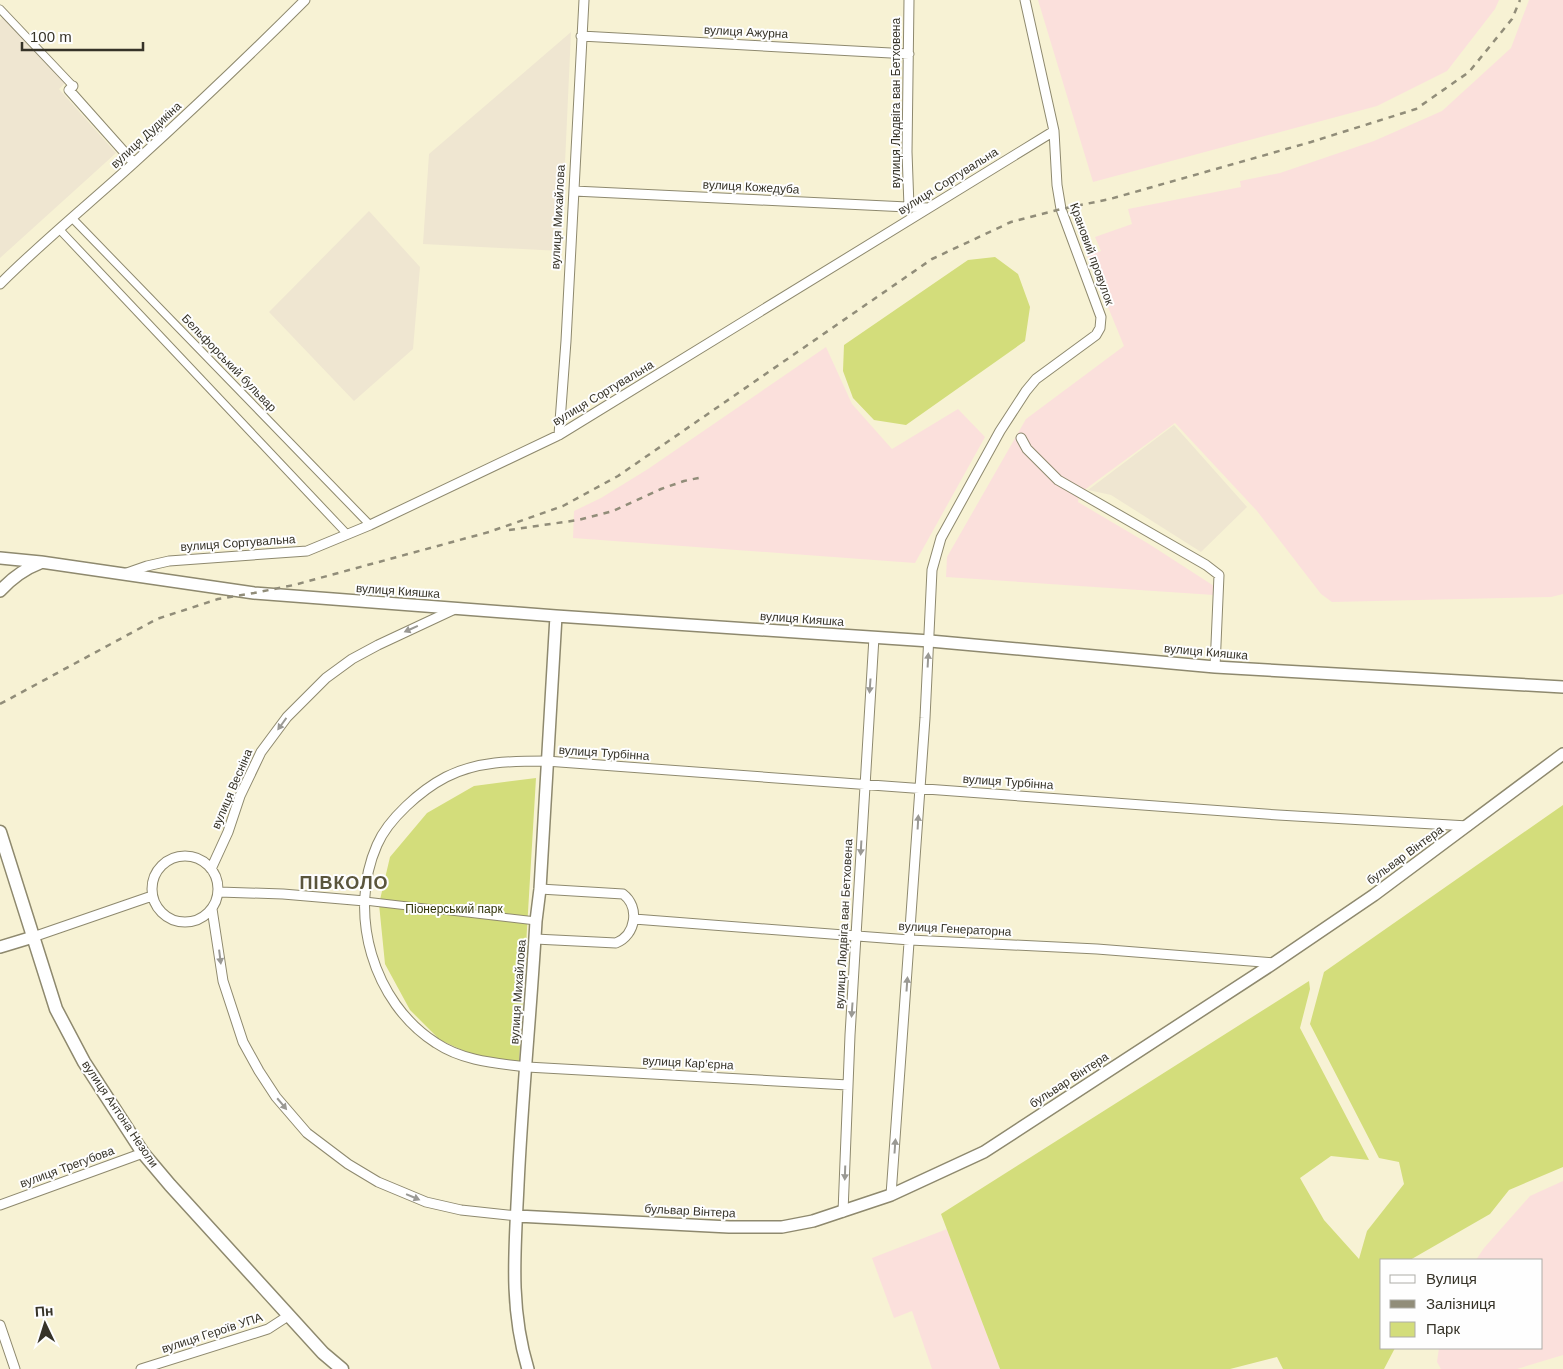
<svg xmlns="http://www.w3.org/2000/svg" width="1563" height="1369" viewBox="0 0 1563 1369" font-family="Arial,sans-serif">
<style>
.industrial{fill:#fbe0dc}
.education{fill:#efe6d1}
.green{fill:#d3dd7b}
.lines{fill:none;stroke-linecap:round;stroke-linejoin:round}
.pedestrian-casing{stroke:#8e896e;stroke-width:9}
.minor-casing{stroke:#8e896e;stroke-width:11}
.tertiary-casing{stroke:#8e896e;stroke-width:14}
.secondary-casing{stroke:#8e896e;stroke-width:15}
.pedestrian{stroke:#fff;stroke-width:7}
.minor{stroke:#fff;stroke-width:9}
.tertiary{stroke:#fff;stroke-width:11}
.secondary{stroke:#fff;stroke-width:12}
.rail{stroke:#918d79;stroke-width:2.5;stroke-dasharray:6 6;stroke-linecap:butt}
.oneway{fill:#9a9994}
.labels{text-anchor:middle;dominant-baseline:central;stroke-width:4;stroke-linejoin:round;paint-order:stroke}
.street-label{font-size:12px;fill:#363328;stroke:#fefefe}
.park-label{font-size:12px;fill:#313408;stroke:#fefefe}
.district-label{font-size:18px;font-weight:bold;letter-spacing:1px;fill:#5a553c;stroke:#fefefe}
</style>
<rect width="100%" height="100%" fill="#f7f2d4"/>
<path class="industrial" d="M1038,0H1499L1495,9L1447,71L1377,106L1093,182Z
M1529,0H1563V594L1551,597L1332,602L1321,594L1257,511L1175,423L1079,494L1078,502L1149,544L1214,586V595L946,577L947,557L1026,419L1124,346L1087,256L1101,251L1095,237L1132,224L1128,209L1241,187L1240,181L1280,173L1374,141L1442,111L1511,48Z
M826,347L852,404L892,449L958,409L985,437L915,563L573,538L574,511L601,498L648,469Z
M1563,1181V1355L1517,1369H1441L1437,1362L1439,1348H1542V1260H1476L1484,1248L1530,1196Z
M947,1229L1000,1369H932L912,1311L894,1318L872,1258Z"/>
<path class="education" d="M3,17L65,83L59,89L116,153L0,258V20Z
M571,32L561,251L423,244L429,154Z
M369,211L420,267L413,349L354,401L269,312Z
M1174,425L1247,507L1201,552L1111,495L1088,490Z"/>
<path class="green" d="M995,257L1018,274L1030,307L1025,341L906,425L874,420L853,398L843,371L844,345L968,260Z
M536,778L519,1063L482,1059L440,1040L410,1010L385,964L379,904L390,857L427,813L474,786Z
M1563,805V1167L1509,1190L1490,1214L1410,1260H1382V1348H1395L1384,1369H1283L1277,1357L1230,1369H1000L941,1214L1309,981L1310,989L1300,1028L1369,1160L1331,1156L1300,1178L1324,1220L1359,1259L1367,1231L1404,1184L1399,1162L1379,1158L1310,1024L1324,972Z"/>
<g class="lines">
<defs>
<path id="pedestrian" d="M0,9L73,86
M72,218L370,525
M59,229L347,534
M365,901L536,921"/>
<path id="minor" d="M581,36L909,54
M73,86L69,90L134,163
M574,191L928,208
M909,207L907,152L909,0
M0,284C43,241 90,203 135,162C193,109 250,55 305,0
M559,435L566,341L584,0
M1021,438L1027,449L1058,480L1206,565L1219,575L1215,667
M124,574L147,566L169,561L307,551L370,525L559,435L1054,131
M152 889a33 33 0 1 1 66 0a33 33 0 1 1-66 0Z
M211,869L228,832L240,796L261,752L287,717L326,678L352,659L378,645L455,609
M219,892L283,894L365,901
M212,909L223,981L243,1042L259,1071L276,1097L307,1133L348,1164L378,1182L426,1202L461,1210L517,1216
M634,919L910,940L1097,949L1274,963
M33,937L152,896
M535,939L616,943C636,935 640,907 623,894L540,889
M848,1085L527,1067C495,1063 463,1061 436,1043C373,1003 347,913 377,845C388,819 421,790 446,777C477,761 512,761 546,761L1278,815L1468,826
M891,1195L925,718L932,570L941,538L1000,431L1026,391L1036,379L1096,335L1100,328L1101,317L1061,209L1057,185L1054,131L1025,0
M0,1205L143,1153
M843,1212L850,1035L874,637
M0,1325L15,1369
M141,1369L268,1329L288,1316"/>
<path id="tertiary" d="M0,558L41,562L254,593L556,616L930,641L1215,667L1563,687
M0,591C12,578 24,569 40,563
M0,947L33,937
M517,1216L729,1227H782L813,1221L891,1195L984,1152L1274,963L1374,895L1563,754
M528,1369C509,1307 515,1249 518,1185C522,1097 531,1009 536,921L540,889L556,616"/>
<path id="secondary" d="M0,832L56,1009L84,1062L143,1153L170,1185L323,1353L342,1369"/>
</defs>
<use href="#pedestrian" class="pedestrian-casing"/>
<use href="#minor" class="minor-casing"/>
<use href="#tertiary" class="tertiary-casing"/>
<use href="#secondary" class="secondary-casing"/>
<use href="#pedestrian" class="pedestrian"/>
<use href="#minor" class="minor"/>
<use href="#tertiary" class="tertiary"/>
<use href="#secondary" class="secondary"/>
<path class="rail" d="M509,530L578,520L613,511L661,489L684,481L703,477
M0,704L157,619L218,599L254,593L294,585L489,532L563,506L618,476L932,259L1011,222L1061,209L1110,199L1311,142L1416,109L1469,72L1512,19L1520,0"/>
</g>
<defs><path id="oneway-solid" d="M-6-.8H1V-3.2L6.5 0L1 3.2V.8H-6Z" transform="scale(1.25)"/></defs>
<g class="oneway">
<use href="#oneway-solid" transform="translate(411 629) rotate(156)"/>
<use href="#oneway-solid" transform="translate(928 660) rotate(-87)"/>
<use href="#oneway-solid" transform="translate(870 686) rotate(94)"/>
<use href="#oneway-solid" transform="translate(282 724) rotate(126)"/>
<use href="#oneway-solid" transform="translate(918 822) rotate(-87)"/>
<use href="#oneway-solid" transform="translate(861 848) rotate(93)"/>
<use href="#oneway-solid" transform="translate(220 957) rotate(83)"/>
<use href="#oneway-solid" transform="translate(907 984) rotate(-86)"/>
<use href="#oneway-solid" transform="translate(852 1010) rotate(94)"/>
<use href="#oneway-solid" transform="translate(282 1104) rotate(50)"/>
<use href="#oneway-solid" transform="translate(895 1146) rotate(-86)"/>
<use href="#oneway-solid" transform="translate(845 1173) rotate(92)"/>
<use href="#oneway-solid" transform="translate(413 1197) rotate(23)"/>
</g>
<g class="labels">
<g class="street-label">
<text transform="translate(746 32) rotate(3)">вулиця Ажурна</text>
<text transform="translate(896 103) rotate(-90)">вулиця Людвіга ван Бетховена</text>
<text transform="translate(146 135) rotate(-43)">вулиця Дудикіна</text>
<text transform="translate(948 181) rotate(-32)">вулиця Сортувальна</text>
<text transform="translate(751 187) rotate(3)">вулиця Кожедуба</text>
<text transform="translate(558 217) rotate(-87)">вулиця Михайлова</text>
<text transform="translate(1092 254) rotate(70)">Крановий провулок</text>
<text transform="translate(229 363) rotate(46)">Бельфорський бульвар</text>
<text transform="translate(603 393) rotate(-31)">вулиця Сортувальна</text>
<text transform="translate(238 543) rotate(-4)">вулиця Сортувальна</text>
<text transform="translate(398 591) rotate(4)">вулиця Кияшка</text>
<text transform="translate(802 619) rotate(4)">вулиця Кияшка</text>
<text transform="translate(1206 652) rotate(5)">вулиця Кияшка</text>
<text transform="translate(604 753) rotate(4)">вулиця Турбінна</text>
<text transform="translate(1008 782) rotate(4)">вулиця Турбінна</text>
<text transform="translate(232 789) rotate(-67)">вулиця Весніна</text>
<text transform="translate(1405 855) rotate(-36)">бульвар Вінтера</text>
<text transform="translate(844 924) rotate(-87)">вулиця Людвіга ван Бетховена</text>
<text transform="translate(955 929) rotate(3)">вулиця Генераторна</text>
<text transform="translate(518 992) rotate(-86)">вулиця Михайлова</text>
<text transform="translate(688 1063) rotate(3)">вулиця Кар’єрна</text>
<text transform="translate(1069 1080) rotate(-33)">бульвар Вінтера</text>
<text transform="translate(120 1114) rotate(56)">вулиця Антона Незоли</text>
<text transform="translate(67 1167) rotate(-20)">вулиця Трегубова</text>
<text transform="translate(690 1211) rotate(3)">бульвар Вінтера</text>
<text transform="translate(212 1333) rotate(-18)">вулиця Героїв УПА</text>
</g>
<g class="park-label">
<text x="454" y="909">Піонерський парк</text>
</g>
<g class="district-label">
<text x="344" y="883">ПІВКОЛО</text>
</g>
</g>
<rect x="1380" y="1259" width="162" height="90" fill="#fefefe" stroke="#aeada8"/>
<rect x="1390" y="1275" width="25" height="8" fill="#ffffff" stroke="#aeada8"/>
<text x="1426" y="1284" font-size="15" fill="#363328">Вулиця</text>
<rect x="1390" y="1300" width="25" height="8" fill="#918d79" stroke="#aeada8"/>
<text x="1426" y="1309" font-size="15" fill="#363328">Залізниця</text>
<rect x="1390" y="1322" width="25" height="15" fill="#d3dd7b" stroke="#aeada8"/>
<text x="1426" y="1334" font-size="15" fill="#363328">Парк</text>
<g transform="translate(45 1324) rotate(356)" stroke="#fefefe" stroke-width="4" paint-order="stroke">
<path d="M0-4L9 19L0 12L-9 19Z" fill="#363328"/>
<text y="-8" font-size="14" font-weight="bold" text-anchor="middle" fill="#363328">Пн</text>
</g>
<path d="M22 42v8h121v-8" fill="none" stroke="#363328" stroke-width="2.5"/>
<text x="30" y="42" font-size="15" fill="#363328" stroke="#fefefe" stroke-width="4" paint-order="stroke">100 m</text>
</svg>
